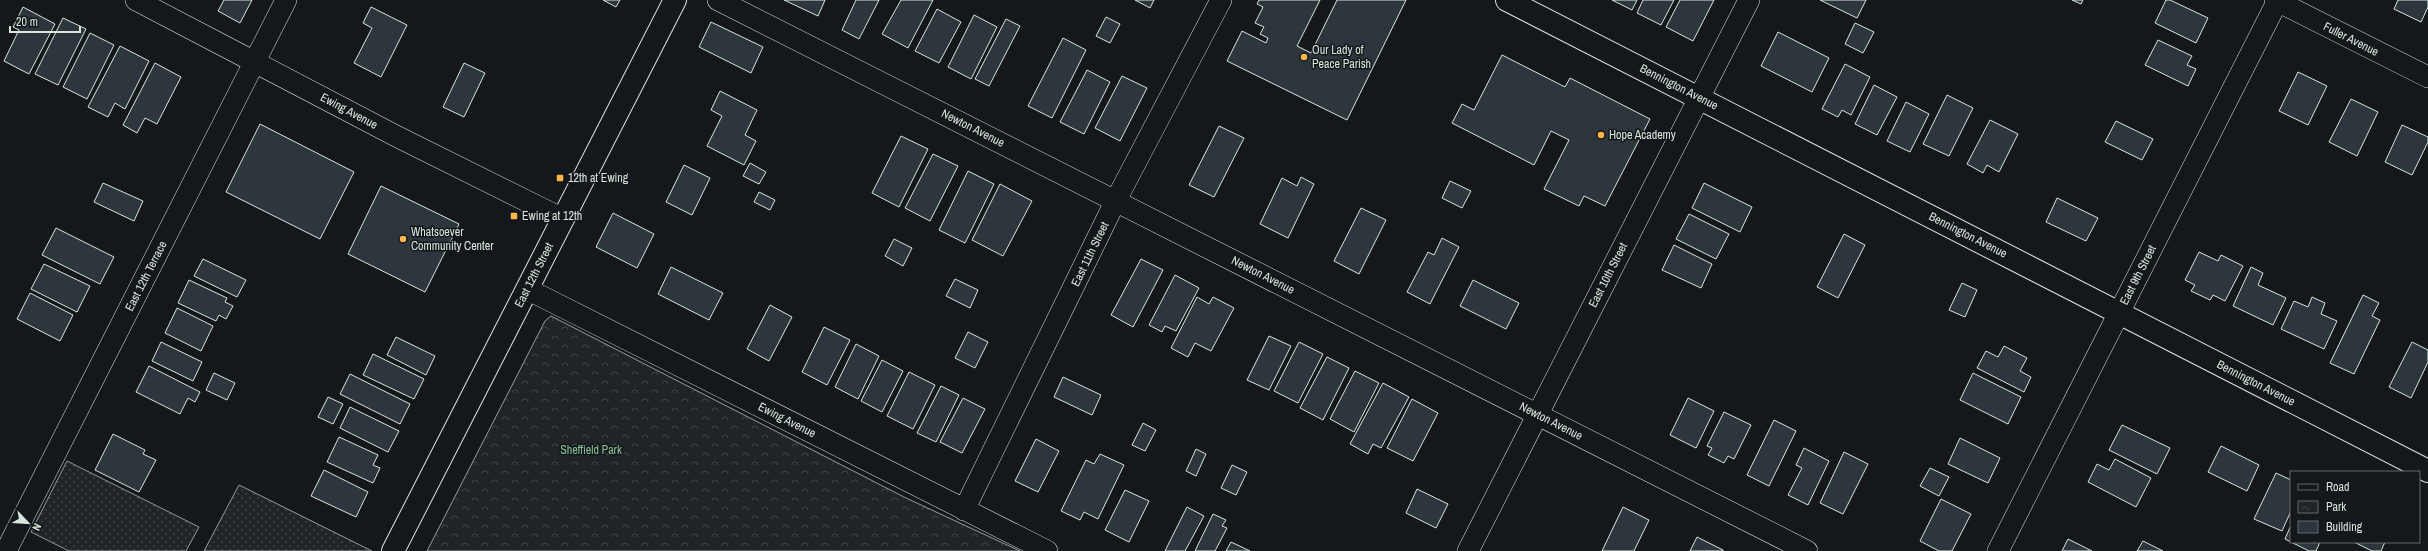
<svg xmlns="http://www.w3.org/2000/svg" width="2428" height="551" viewBox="0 0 2428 551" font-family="'Archivo Narrow',sans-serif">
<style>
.grass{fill:url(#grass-dots);stroke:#939e99}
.park{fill:url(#park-crowns);stroke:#939e99}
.building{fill:#2c363c;stroke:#d8e6dc}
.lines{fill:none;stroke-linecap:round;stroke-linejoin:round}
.minor-casing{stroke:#d8e6dc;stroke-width:22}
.tertiary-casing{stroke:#d8e6dc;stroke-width:24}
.minor{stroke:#14181c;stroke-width:21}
.tertiary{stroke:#14181c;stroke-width:22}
.poi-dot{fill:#ffb74d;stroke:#14181c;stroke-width:1.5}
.labels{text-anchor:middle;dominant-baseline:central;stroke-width:3;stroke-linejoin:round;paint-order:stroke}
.street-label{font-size:12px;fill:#d8e6dc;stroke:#14181c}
.poi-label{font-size:12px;fill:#d8e6dc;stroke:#14181c;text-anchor:start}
.park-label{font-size:12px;fill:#8ac095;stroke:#14181c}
</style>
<defs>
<pattern id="grass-dots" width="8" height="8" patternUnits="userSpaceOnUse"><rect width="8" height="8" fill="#202428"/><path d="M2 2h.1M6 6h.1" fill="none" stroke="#404447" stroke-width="1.8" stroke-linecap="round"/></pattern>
<pattern id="park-crowns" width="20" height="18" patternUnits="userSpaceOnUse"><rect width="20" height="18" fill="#202428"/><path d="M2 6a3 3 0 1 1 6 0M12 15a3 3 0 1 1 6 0" fill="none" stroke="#404447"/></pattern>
</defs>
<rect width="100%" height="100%" fill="#14181c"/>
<path class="grass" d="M67,461L199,527L186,551H69L31,532Z
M239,485L372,551H204Z"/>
<path class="park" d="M551,316L906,498L1020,551H427L545,321Z"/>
<path class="building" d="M224,0H252L240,23L218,11Z
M603,0H620L616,7Z
M784,0H825L818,16Z
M856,0H879L859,39L842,30Z
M901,0H933L908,48L882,34Z
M1135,0H1154L1150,8Z
M1259,0H1320L1297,46L1311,53L1337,0H1406L1347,120L1227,61L1242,31L1266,43L1268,38L1260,34L1264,27L1255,23L1263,7L1257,4Z
M1612,0H1637L1632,10Z
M1643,0H1674L1661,25L1637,13Z
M1680,0H1714L1693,41L1666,27Z
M1820,0H1866L1857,18Z
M2072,0H2083L2081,4Z
M2166,0H2170L2208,18L2196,43L2155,23Z
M2398,0H2428V7L2421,22L2394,9Z
M23,7L55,24L29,74L4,61L19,30L13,27Z
M371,7L407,25L381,77L354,63L372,28L363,23Z
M937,9L961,22L939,63L915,51Z
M974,15L997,27L971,79L948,67Z
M1106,17L1120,24L1110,43L1096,36Z
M63,18L86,29L58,85L35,74Z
M1006,19L1020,26L989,86L975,79Z
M711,22L763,47L751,73L699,47Z
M1855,23L1874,32L1863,53L1845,44Z
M1778,32L1829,58L1812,92L1761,66Z
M90,33L114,45L87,99L63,87Z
M1063,38L1086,50L1052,118L1028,106Z
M2158,40L2192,56L2187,65L2196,69L2188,86L2145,65Z
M120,46L149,61L125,109L115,103L108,117L88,107Z
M1502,55L1565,87L1570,78L1650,119L1605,206L1584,196L1579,206L1544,189L1569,140L1551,131L1534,165L1452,123L1462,104L1474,110Z
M155,63L181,77L157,124L145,118L137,133L123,125Z
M464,63L485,73L464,117L443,107Z
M1845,64L1870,77L1851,115L1842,110L1838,117L1822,109Z
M1087,70L1110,82L1084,134L1060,122Z
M2298,72L2327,86L2308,125L2279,111Z
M1122,76L1147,88L1120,141L1095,128Z
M1874,85L1897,97L1877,135L1855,124Z
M720,91L757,110L745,135L756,141L744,165L707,146L722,116L711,110Z
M1947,95L1973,108L1949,156L1923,144Z
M2351,99L2378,112L2357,156L2329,142Z
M1906,102L1929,114L1910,152L1887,141Z
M1990,120L2018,134L1999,172L1987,165L1983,173L1967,164Z
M2116,121L2153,139L2142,160L2105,142Z
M260,124L354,172L320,239L226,192Z
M2402,125L2428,137V142L2412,175L2385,162Z
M1219,126L1244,138L1214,197L1189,185Z
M901,136L928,149L899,207L872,193Z
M933,154L958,166L930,221L905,208Z
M750,163L766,172L759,184L743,176Z
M684,165L710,178L692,215L666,202Z
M968,171L994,184L965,243L939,230Z
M1301,177L1314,184L1288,238L1260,224L1282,178L1297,186Z
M1450,181L1471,191L1462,208L1442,198Z
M103,183L143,201L134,221L94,202Z
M1704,183L1752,207L1740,232L1692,208Z
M1000,184L1032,201L1003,256L972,240Z
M381,186L459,224L425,292L348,254Z
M759,192L775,200L770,210L754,202Z
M2057,198L2098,218L2086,241L2046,222Z
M1361,208L1386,220L1359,274L1334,261Z
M613,213L654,234L637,268L596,247Z
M1689,214L1729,234L1716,259L1676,239Z
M56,228L114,257L100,284L42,255Z
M1844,234L1865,245L1838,298L1817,287Z
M1442,238L1459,247L1430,304L1407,292L1428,252L1434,255Z
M894,239L912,248L903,266L885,256Z
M1674,245L1712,264L1701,288L1662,270Z
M2199,252L2218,261L2221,255L2243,266L2225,301L2213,295L2210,300L2191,291L2195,285L2185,280Z
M203,259L246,280L237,297L194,276Z
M1141,259L1163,270L1133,327L1111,315Z
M44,264L90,286L77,312L31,289Z
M671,267L723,293L709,320L658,294Z
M2251,267L2263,273L2258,285L2286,298L2273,325L2233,306Z
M1175,275L1199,288L1176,331L1165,326L1162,332L1149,325Z
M955,279L978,290L970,308L946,296Z
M189,280L227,298L225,302L233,306L226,319L219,315L216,321L178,303Z
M1473,280L1519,303L1506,329L1460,306Z
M1962,283L1977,290L1965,317L1949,310Z
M30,293L73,315L60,341L17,319Z
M2363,295L2379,303L2372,316L2380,320L2354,374L2330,363Z
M1197,297L1209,304L1213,297L1234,308L1211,351L1195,343L1188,357L1171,348Z
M2312,297L2325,303L2321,314L2337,321L2324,349L2281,329L2294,301L2308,307Z
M770,305L792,317L769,361L747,349Z
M177,308L213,326L201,351L165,333Z
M824,327L850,340L827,385L802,372Z
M968,332L988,342L975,368L955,358Z
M1269,336L1291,346L1269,390L1247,380Z
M396,337L435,356L426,375L387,355Z
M161,342L202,362L193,381L152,361Z
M1299,342L1323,354L1298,403L1274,391Z
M2412,342L2428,350V362L2411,398L2389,387Z
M856,344L879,356L858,399L835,387Z
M2004,346L2027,358L2020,371L2031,377L2024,392L1977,368L1986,351L1998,357Z
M373,354L424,379L414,399L363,375Z
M1327,357L1349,368L1323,420L1300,408Z
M882,360L903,371L882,412L861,401Z
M149,366L200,392L195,402L188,398L180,414L136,392Z
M1355,371L1379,383L1354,432L1330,419Z
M909,372L935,385L913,429L887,416Z
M214,373L235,383L227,400L206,390Z
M1973,373L2021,397L2008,424L1960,400Z
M350,374L410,404L400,424L340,394Z
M1063,377L1101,395L1092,415L1054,397Z
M1383,383L1409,397L1381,448L1373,444L1368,454L1350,444Z
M941,386L959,395L936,442L917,433Z
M328,397L343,404L333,424L318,417Z
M963,398L985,409L962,453L940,442Z
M1688,398L1714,411L1696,448L1670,435Z
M1412,399L1438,413L1413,461L1387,448Z
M350,407L399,431L388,452L340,428Z
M1724,412L1751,425L1734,459L1728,456L1724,463L1708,455L1712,448L1707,446Z
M1774,420L1796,431L1769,486L1747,475Z
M1143,423L1156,430L1145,451L1132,445Z
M2122,425L2170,448L2157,474L2109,450Z
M113,434L145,450L143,454L156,460L139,492L95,470Z
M339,437L378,455L373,465L380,468L373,483L327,462Z
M1960,438L2000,458L1988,483L1948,464Z
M1036,439L1059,451L1038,492L1015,481Z
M2221,446L2259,465L2247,491L2208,472Z
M1804,448L1829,461L1808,505L1788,495L1802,468L1796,465Z
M1196,449L1206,454L1196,476L1186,471Z
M1844,452L1868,464L1843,514L1820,503Z
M1100,454L1124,465L1098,519L1084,512L1080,520L1061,511L1086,460L1094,464Z
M2115,459L2151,478L2136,507L2088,482L2097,464L2109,470Z
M1232,465L1247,472L1236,495L1221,488Z
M1930,468L1949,477L1939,496L1920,486Z
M324,470L368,492L356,517L311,496Z
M2276,473L2291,480V511L2282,531L2254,519Z
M1417,489L1448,504L1436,528L1406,513Z
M1125,490L1149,501L1129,542L1105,530Z
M1941,499L1971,514L1952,551H1939L1920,541Z
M1187,507L1204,516L1185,551H1165Z
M1623,507L1649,520L1634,551H1602Z
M1213,514L1226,520L1222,526L1227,528L1215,551H1195Z
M2291,525V542H2320L2316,551H2309L2285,539Z
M1697,537L1723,550V551H1690Z
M2068,539L2092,551H2062Z
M2143,541L2163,551H2137Z
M1231,542L1250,551H1226Z
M2354,542H2385L2381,551H2372Z"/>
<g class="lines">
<defs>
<path id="minor" d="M136,0L396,136L563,219
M718,0L1807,551
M2275,0L2428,77
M527,289L1047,551
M964,510L1116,200L1221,0
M6,551L286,0
M1468,551L1749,0
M1998,551L2278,0"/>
<path id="tertiary" d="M1507,0L2428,471
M393,551L675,0"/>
</defs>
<use href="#minor" class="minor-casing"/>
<use href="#tertiary" class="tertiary-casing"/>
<use href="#minor" class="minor"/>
<use href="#tertiary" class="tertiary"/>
</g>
<g class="poi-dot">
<circle cx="1304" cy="57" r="4"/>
<circle cx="1601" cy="135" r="4"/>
<rect x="556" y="174" width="8" height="8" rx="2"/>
<rect x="510" y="212" width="8" height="8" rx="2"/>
<circle cx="403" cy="239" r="4"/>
</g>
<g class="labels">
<g class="street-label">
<text transform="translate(2351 39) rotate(27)">Fuller Avenue</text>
<text transform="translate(1679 87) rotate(27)">Bennington Avenue</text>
<text transform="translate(349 111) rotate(28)">Ewing Avenue</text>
<text transform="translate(973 128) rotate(27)">Newton Avenue</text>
<text transform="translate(1968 235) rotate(27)">Bennington Avenue</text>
<text transform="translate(1090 254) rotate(-64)">East 11th Street</text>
<text transform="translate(534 275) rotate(-63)">East 12th Street</text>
<text transform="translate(1263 275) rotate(27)">Newton Avenue</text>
<text transform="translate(1608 275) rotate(-63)">East 10th Street</text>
<text transform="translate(2138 275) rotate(-63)">East 9th Street</text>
<text transform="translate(146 276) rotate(-63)">East 12th Terrace</text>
<text transform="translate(2256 383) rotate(27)">Bennington Avenue</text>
<text transform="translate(787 420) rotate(27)">Ewing Avenue</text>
<text transform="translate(1551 421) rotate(27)">Newton Avenue</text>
</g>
<g class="poi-label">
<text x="1312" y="50">Our Lady of<tspan x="1312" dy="14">Peace Parish</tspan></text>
<text x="1609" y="135">Hope Academy</text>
<text x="568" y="178">12th at Ewing</text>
<text x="522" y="216">Ewing at 12th</text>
<text x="411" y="232">Whatsoever<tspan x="411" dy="14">Community Center</tspan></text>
</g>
<g class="park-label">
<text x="591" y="450">Sheffield Park</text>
</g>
</g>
<rect x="2290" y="471" width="130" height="72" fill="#14181c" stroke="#626a69"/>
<rect x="2298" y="484" width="20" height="6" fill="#14181c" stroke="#626a69"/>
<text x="2326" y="491" font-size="12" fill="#d8e6dc">Road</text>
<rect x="2298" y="501" width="20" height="12" fill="url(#park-crowns)" stroke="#626a69"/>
<text x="2326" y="511" font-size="12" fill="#d8e6dc">Park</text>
<rect x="2298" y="521" width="20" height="12" fill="#2c363c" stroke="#626a69"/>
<text x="2326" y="531" font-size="12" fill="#d8e6dc">Building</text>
<g transform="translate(28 523) rotate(115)" stroke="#14181c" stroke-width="3" paint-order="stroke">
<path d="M0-3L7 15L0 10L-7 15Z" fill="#d8e6dc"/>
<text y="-6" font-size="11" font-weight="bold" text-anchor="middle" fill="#d8e6dc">N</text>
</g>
<path d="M10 26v6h70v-6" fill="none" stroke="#d8e6dc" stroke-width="2"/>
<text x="16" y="26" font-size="12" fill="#d8e6dc" stroke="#14181c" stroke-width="3" paint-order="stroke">20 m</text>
</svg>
